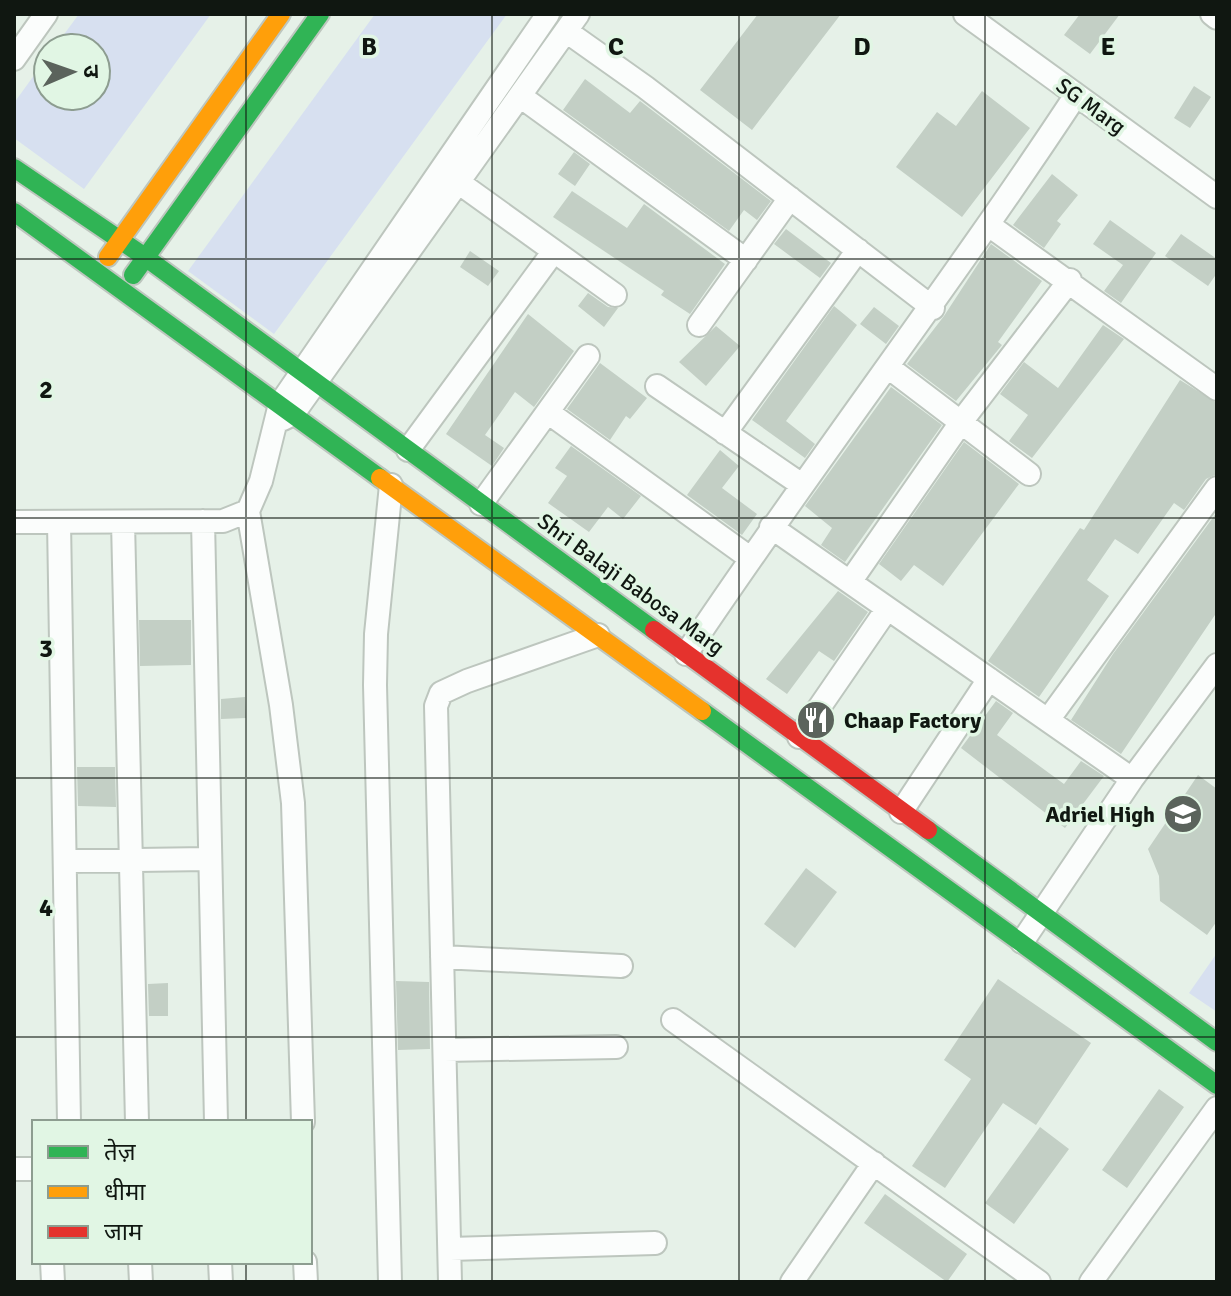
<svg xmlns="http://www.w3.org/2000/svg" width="1231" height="1296" viewBox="0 0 1231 1296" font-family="Signika,'Noto Sans Devanagari',sans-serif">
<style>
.green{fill:#d7e0f0}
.building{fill:#c3cfc5}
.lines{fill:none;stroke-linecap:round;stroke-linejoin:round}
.street-casing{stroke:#bdc6be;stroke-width:26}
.fast-casing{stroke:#bdc6be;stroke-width:22}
.slow-casing{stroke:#bdc6be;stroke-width:22}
.jam-casing{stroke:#bdc6be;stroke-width:22}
.street{stroke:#fbfdfc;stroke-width:22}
.fast{stroke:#30b455;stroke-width:18}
.slow{stroke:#ff9f0a;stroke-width:18}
.jam{stroke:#e5322d;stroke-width:18}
.grid{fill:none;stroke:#101711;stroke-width:2;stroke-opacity:0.55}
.labels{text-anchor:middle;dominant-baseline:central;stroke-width:7;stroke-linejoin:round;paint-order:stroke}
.street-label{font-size:22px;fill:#101711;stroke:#e1f6e4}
.poi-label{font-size:22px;font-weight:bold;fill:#101711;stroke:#e1f6e4;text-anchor:start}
.grid-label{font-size:26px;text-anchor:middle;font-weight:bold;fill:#101711;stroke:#e1f6e4;stroke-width:7;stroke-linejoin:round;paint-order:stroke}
</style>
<rect width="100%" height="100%" fill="#e6f1e8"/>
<path class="green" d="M79,14H211L84,189L14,138V103L48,56V96H96V48H54Z
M375,14H507L274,334L188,271Z
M1217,953V1012L1189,993Z"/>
<path class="building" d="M758,14H841L752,130L700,90Z
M1080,14H1120L1090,54L1064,35Z
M585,79L630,113L640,101L771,201L757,220L744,210L729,231L563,110Z
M1194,86L1211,97L1190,128L1174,118Z
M982,91L1030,128L962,217L896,167L937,112L956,126Z
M574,152L590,164L575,186L558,174Z
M1052,174L1078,195L1057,221L1061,224L1044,248L1013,225Z
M572,191L627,228L644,204L725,264L690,314L661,295L664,291L553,217Z
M1110,220L1156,253L1121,303L1104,291L1123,265L1093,244Z
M786,229L831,263L820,278L774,244Z
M1181,234L1217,259V273L1208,286L1165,256Z
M991,244L1042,281L998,342L1002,345L956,401L907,364L944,316Z
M470,251L499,271L488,286L460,267Z
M588,293L608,307L618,308L604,327L578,306Z
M834,306L857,325L786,421L815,444L805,458L752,420Z
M874,307L899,326L886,344L860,324Z
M528,314L574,351L534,407L515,392L485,435L504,448L492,466L446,434Z
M1103,325L1124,339L1032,458L1009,441L1028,415L1000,394L1024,362L1058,388Z
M716,326L740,346L706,386L679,362Z
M600,363L647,398L630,419L626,416L610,440L567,409Z
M1180,380L1217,403V474L1206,479L1184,510L1174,503L1138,554L1115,539L1087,580L1109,596L1039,697L988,661L1080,528L1084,530Z
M891,387L942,425L845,562L821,545L832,528L805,506Z
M964,442L1019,484L943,586L914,565L901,581L879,564Z
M571,446L641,496L623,519L608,507L589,532L548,503L567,476L555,468Z
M720,450L739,466L722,488L757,514L742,535L687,495Z
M1217,512V612L1121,754L1071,720L1113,654Z
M838,591L868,612L834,661L819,651L787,694L766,679Z
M139,620H191V665L140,666Z
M245,697L246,718L221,719V699Z
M996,701L1013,713L997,735L1064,784L1081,761L1104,776L1065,828L961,748Z
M77,767H115L116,807L78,806Z
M1198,775L1217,789V921L1207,935L1160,901L1159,876L1148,849Z
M806,868L837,892L795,948L764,924Z
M998,979L1091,1043L1036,1125L1003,1103L945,1188L912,1166L971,1079L944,1060Z
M396,981L429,982L430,1049L398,1050Z
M168,983V1016H149L148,984Z
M1159,1089L1184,1107L1127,1188L1102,1170Z
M1040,1127L1069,1149L1014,1224L985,1203Z
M885,1194L967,1254L947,1282L864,1223Z"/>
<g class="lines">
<defs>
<path id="street" d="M965,14L1217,197
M1212,14L1217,18
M566,31L645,87L933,308
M14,59L46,14
M520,96L746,260
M458,182L615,295
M990,226L1217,389
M699,325L790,198
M888,367L1029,474
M657,386L802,485
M549,413L750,558
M283,419L293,414L578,14
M725,433L858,250
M408,450L554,251
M481,504L588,356
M248,511L281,705L293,803L303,1122
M203,521L216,1122
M14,522L223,521L248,511L261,481L280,404L548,14
M59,522L69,1122
M123,522L137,1122
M771,527L1132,779
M850,582L964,418L1070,280
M686,654C812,465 951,285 1076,95
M1048,720L1217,488
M799,737L887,609
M901,812L989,679
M65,861L208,859
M1022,942L1132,779L1217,665
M442,957L621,966
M673,1020L1039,1282
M445,1050L616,1047
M14,1169H34
M450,1249L655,1243
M52,1262L53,1282
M140,1262L141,1282
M220,1262L221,1282
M305,1262L306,1282
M390,1282L375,685L376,634L391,485
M450,1282L436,706L441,693L467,681L598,635
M792,1282L874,1163
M1091,1282L1217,1108"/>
<path id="fast" d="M14,168L145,257L654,630
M14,212L380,478
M133,275L320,14
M702,711L1217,1085
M928,830L1217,1042"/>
<path id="slow" d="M108,257L281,14
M380,478L702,711"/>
<path id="jam" d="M654,630L928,830"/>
</defs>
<use href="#street" class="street-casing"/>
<use href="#fast" class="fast-casing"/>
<use href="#slow" class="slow-casing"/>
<use href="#jam" class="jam-casing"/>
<use href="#street" class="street"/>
<use href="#fast" class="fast"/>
<use href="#slow" class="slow"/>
<use href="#jam" class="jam"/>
</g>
<path class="grid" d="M246,14V1122M492,14V1282M739,14V1282M985,14V1282M14,259H1217M14,518H1217M14,778H1217M14,1037H1217M246,1262V1282"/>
<defs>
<symbol id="restaurant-disc" viewBox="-11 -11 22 22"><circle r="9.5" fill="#5b635c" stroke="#e1f6e4"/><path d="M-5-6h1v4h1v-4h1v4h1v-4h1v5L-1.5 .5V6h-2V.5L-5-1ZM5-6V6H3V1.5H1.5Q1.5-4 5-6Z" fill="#fff"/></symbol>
<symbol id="school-disc" viewBox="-11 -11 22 22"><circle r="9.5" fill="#5b635c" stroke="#e1f6e4"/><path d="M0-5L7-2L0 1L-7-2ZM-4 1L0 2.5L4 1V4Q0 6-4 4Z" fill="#fff"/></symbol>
</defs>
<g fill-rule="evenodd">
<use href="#restaurant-disc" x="794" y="698" width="44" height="44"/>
<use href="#school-disc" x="1161" y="792" width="44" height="44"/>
</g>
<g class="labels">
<g class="street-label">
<text transform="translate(1091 106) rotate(36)">SG Marg</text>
<text transform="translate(631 584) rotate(36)">Shri Balaji Babosa Marg</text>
</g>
<g class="poi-label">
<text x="844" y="720">Chaap Factory</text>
<text x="1155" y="814" text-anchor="end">Adriel High</text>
</g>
</g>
<g class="grid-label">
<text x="369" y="55">B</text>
<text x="616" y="55">C</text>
<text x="862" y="55">D</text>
<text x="1108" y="55">E</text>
<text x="46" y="398">2</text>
<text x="46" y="657">3</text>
<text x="46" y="916">4</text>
</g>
<rect width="1231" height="1296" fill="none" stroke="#101711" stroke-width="32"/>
<rect x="32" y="1120" width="280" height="144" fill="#e1f6e4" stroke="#8d9d90" stroke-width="2"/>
<rect x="48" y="1146" width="40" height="12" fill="#30b455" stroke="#8d9d90" stroke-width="2"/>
<text x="104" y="1160" font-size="24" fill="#101711">तेज़</text>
<rect x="48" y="1186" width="40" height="12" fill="#ff9f0a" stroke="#8d9d90" stroke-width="2"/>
<text x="104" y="1200" font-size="24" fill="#101711">धीमा</text>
<rect x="48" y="1226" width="40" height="12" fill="#e5322d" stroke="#8d9d90" stroke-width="2"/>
<text x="104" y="1240" font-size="24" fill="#101711">जाम</text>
<g transform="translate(72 72) rotate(88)"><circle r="38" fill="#e1f6e4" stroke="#8d9d90" stroke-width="2"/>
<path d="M0-6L14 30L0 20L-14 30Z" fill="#5b635c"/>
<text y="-12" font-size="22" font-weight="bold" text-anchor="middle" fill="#101711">उ</text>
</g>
</svg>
